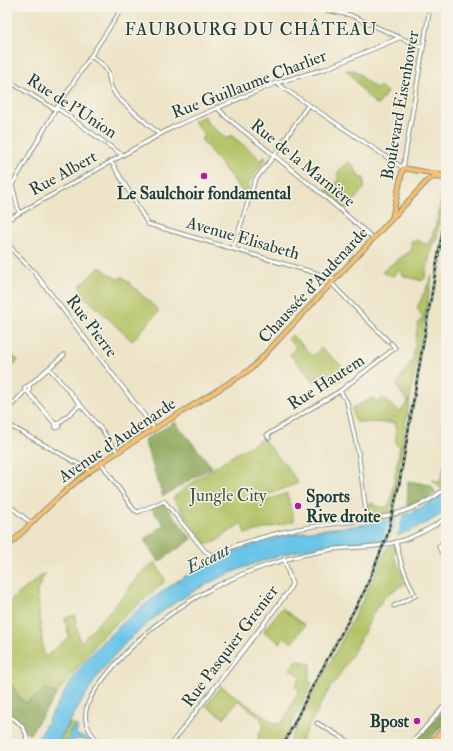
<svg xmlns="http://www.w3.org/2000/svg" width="453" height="751" viewBox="0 0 453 751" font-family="'IM FELL Double Pica',serif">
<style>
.green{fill:#b3c366;stroke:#69804d}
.forest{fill:#8ea95b;stroke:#567348}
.water{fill:#6bc4e8;stroke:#45808e}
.pier{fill:#ede4c7}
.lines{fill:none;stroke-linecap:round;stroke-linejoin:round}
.minor-casing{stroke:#86907e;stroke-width:5}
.major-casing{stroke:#86907e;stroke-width:6}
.minor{stroke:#fff;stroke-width:3}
.major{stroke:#f9bf6d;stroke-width:4}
.rail-casing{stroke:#1f3d34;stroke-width:2.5}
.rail{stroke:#f7f3e8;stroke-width:1;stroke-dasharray:3;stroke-linecap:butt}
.poi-dot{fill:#b5179e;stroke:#f7f3e8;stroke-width:1.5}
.labels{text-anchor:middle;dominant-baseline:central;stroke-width:3;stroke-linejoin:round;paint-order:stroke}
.street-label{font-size:17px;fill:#1f3d34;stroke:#f7f3e8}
.poi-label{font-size:17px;font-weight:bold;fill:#1f3d34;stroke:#f7f3e8}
.park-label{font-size:17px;fill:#3d583e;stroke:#f7f3e8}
.neighbourhood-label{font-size:18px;letter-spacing:1px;fill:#1f3d34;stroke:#f7f3e8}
.water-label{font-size:18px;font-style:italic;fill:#2e5858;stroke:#f7f3e8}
</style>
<rect width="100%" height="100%" fill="#f7f3e8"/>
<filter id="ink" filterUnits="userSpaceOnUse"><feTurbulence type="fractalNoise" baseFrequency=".025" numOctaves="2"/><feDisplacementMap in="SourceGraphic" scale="8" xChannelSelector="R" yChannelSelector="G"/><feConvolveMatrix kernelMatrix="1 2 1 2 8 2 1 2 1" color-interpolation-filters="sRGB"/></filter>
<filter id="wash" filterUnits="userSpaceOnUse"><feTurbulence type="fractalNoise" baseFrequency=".012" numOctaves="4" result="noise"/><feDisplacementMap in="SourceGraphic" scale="16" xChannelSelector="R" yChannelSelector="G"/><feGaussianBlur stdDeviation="0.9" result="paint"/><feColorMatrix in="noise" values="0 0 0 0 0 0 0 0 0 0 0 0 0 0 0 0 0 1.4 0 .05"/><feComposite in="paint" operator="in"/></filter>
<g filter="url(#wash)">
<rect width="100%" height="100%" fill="#ede4c7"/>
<path class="green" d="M346,70H354L361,75L362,78L377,89L380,86L387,92L378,105C366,99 357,80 346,70Z
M205,116L207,122L227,139L231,135L257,156L256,157L261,161L264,157L266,158L250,181L246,196L201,139L205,135L193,121Z
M347,162L352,164L360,178H364V188L346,210L325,192L338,182V172Z
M443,178L446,181L436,242H433L425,278L422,281L404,276L399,270L394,276L383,273L382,272C392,263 402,257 412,250L411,241H420L424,244L429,243C438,225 442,198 443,178Z
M100,267L117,279L123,277L159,311L132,341L80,292V286Z
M432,276C424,324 415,372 406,421C401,451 399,482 391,511L370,516L368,514L367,505L373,503L374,506L386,508L391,500L400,446L396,444V423L355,422L352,408L373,398L377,403L383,398L400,412L408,402L396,385L413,359L418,323L423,317L417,308Z
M292,335L313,356L321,348L349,372L341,380L332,384L325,373L314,382L290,355L296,347L288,339Z
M12,356L18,360L7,373V362Z
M263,439L288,468L298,483L260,498L263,502L287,493L294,521L245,534L242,523L215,542L206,544L173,498C201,475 230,456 263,439Z
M446,458V485L441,489L432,479L438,483L441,479Z
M394,545L396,552L393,555L406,583L386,595L372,615L359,643L334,684L331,686L299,744H288C320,678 358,615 387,548Z
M155,562L165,580L162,584L103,635L57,694L45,689L26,703L20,698L7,678V603L45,573L37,591L44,658L69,637L65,618L75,615L80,643L126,593L137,577Z
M282,608L305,625L292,643L285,637L280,643L263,631Z
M296,660L311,664L308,681L312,683L283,744H257L259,735L264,725L260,717L238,700L224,718L206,706L221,686L276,725L283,722L299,690L295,686L301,677L290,669Z
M70,723L75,725L65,744H57Z"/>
<path class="forest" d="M175,422L212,467L163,496L144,440Z
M408,481L431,485L436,493L413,506H407Z
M163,503L192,539L159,562L144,540L164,525L152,509Z
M7,678L21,699L26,703L45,689L57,694L29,735L7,711Z
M441,713L446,716V721L426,744H413Z"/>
<path class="water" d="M446,491V511C424,526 400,537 374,541C355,543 335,543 316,547C234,563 156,601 103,669C85,693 72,719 57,744H35C50,717 65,689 83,664C92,652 103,641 114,631C169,580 228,545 304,532C359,523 398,529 446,491Z
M75,724L78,727L76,735L86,737L93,744H87L84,739L73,740L71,744H65Z"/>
<path class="pier" d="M403,515L396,538L390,539L397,517Z
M395,517L388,540L383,541L390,519Z"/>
</g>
<g filter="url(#ink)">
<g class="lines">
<defs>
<path id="minor" d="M311,7L350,15L423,48
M91,56L103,65L108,72L111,87L117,97L159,134
M7,80L53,108L60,110L122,155
M276,83L403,168
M217,107L225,116L322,194L374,239
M111,161L148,224L336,279
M403,168L430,7
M19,212L12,185L56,109L123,7
M7,220L173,127L276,83L325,69L399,38
M7,242L15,253L34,272L154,428
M233,249L255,180L274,156L308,105
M332,284L388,341
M49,368L102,430L118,453
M24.5 389a2.5 2.5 0 1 1 5 0a2.5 2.5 0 1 1-5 0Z
M27,387L64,355
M340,391L347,402L359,457L367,520
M28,392L55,424
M7,410L25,391
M59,423V427L56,428L55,424L59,423L80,405
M7,424L91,471
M269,438L267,435L340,391L395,348L391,343
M102,464L134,510L138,512L164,501L205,551L211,555C220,553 229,549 237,545C253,540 270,535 287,531C340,519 402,526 446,488
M7,504L31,523
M446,538L439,547L446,561
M394,606L415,596L402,566L396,542
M7,715C18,720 31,732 25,744
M317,723L353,744
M102,744C81,728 81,710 96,689C151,611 235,566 328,550C346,547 365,548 382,545C405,542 427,531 446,518
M171,744L288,592L292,584L284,559
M411,744L446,704"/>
<path id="major" d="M392,219L403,168L442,175
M7,547C34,521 60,493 90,471C142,433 199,404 252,368L428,180L433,177L446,178
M430,744L446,726
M435,744L446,731"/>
</defs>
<use href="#minor" class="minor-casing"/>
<use href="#major" class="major-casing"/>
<use href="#minor" class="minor"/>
<use href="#major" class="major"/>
<defs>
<path id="rail" d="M284,744L309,693L365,590L387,536L399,485L446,210"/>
</defs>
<use href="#rail" class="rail-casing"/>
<use href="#rail" class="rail"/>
</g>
</g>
<g class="poi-dot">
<circle cx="204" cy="176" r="4"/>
<circle cx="298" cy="506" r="4"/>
<circle cx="417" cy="721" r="4"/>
</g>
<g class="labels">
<g class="street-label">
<text transform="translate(249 84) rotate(-21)">Rue Guillaume Charlier</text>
<text transform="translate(400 105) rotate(-80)">Boulevard Eisenhower</text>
<text transform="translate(72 106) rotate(33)">Rue de l'Union</text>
<text transform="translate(303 163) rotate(39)">Rue de la Marnière</text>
<text transform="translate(63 173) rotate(-29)">Rue Albert</text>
<text transform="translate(243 238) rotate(16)">Avenue Elisabeth</text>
<text transform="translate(313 285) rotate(-47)">Chaussée d'Audenarde</text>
<text transform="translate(92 326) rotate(53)">Rue Pierre</text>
<text transform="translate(326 382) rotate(-33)">Rue Hautem</text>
<text transform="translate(117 440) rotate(-34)">Avenue d'Audenarde</text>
<text transform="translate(230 646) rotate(-53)">Rue Pasquier Grenier</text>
</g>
<g class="poi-label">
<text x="204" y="193">Le Saulchoir fondamental</text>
<text x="306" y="496" text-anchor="start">Sports<tspan x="306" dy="20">Rive droite</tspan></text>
<text x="409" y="721" text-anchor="end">Bpost</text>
</g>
<g class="park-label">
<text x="228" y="495">Jungle City</text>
</g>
<g class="neighbourhood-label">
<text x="251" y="29">FAUBOURG DU CHÂTEAU</text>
</g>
<g class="water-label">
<text transform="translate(208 559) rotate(-26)">Escaut</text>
</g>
</g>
<rect width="453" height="751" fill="none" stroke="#f7f3e8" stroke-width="24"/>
</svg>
